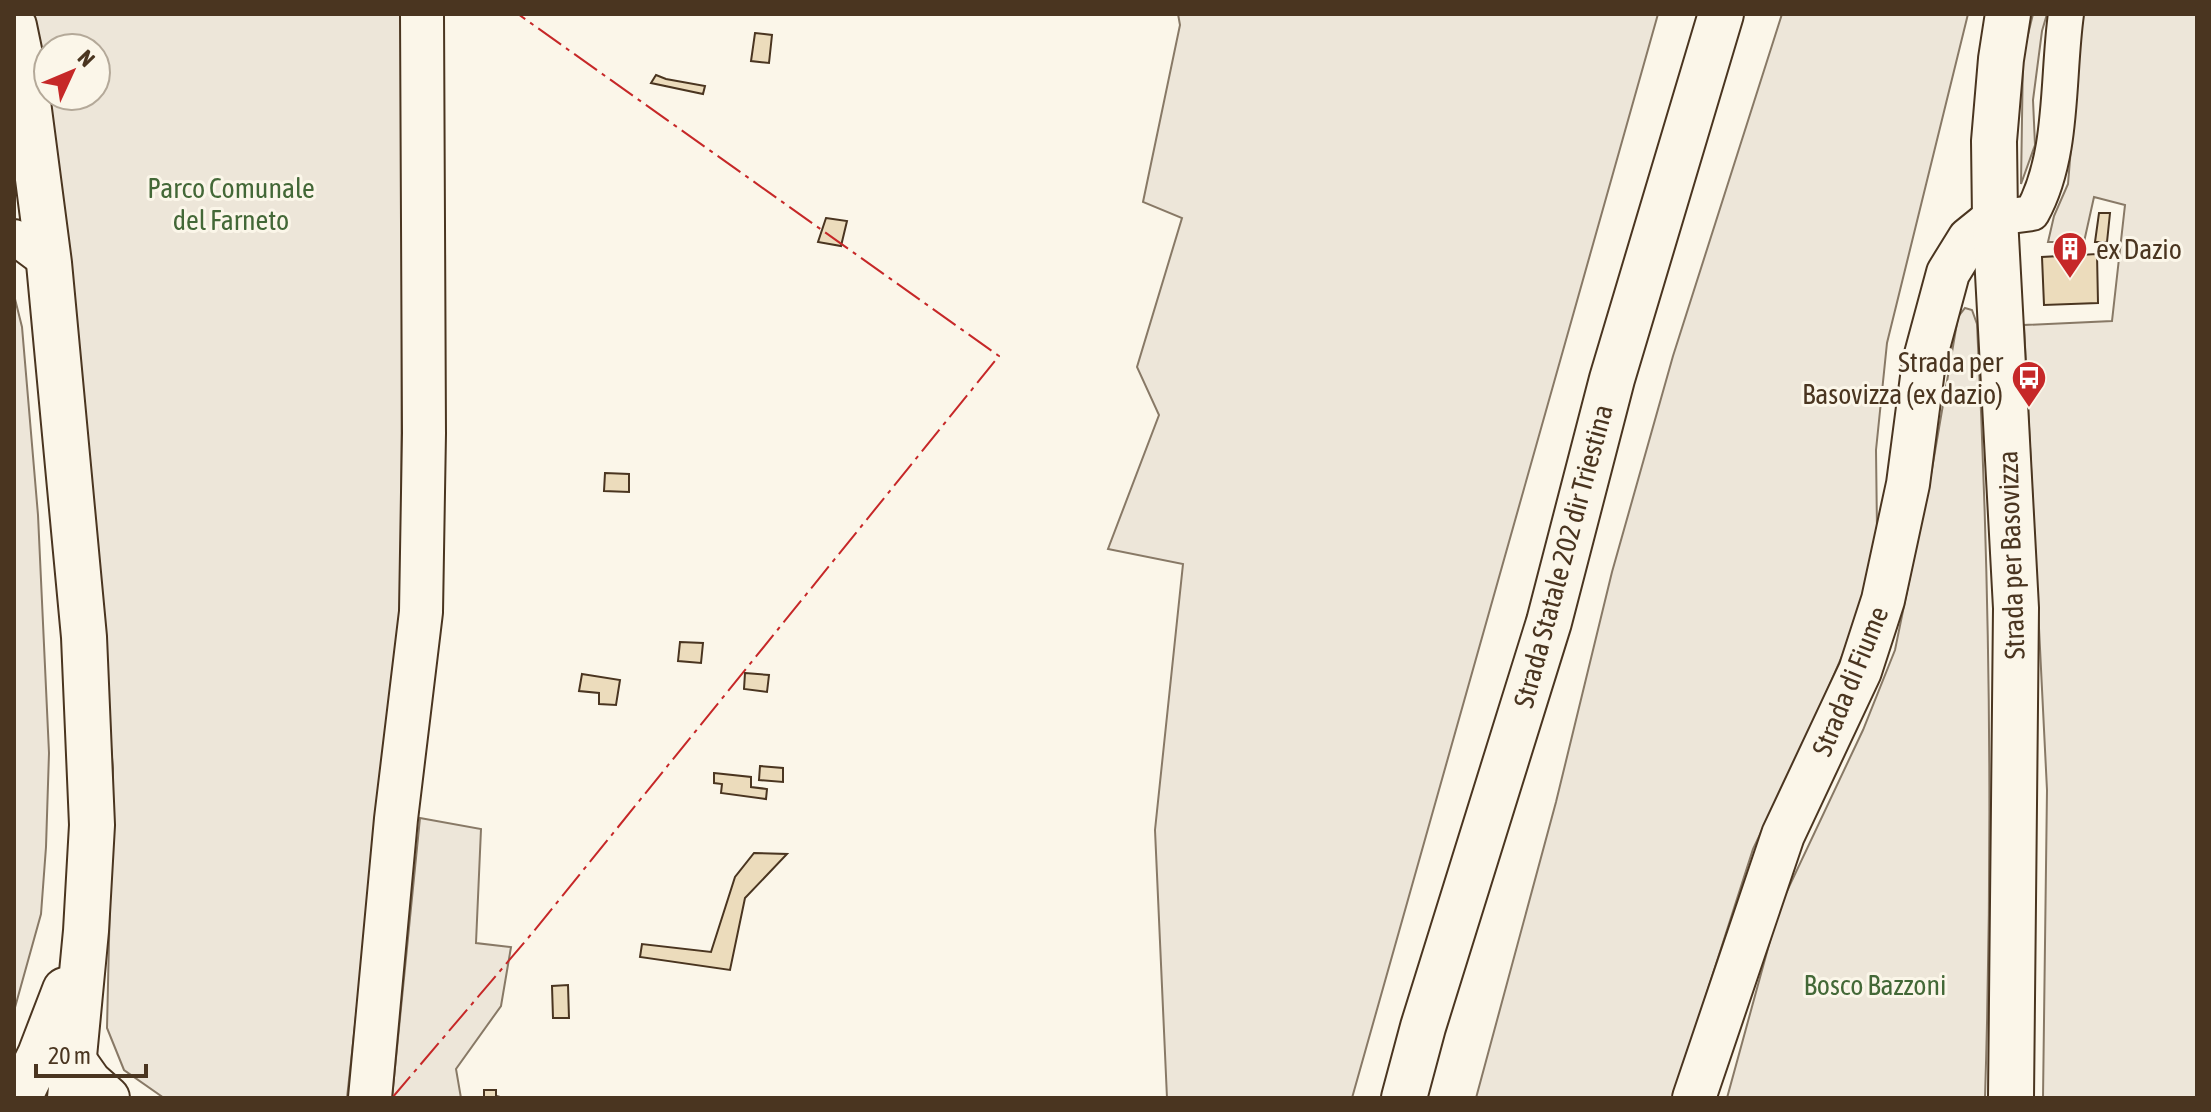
<svg xmlns="http://www.w3.org/2000/svg" width="2211" height="1112" viewBox="0 0 2211 1112" font-family="'Asap Condensed',sans-serif">
<style>
.green{fill:#ede6d9;stroke:#887966;stroke-width:2;fill-rule:evenodd}
.building{fill:#ecdcbc;stroke:#4a3520;stroke-width:2}
.lines{fill:none;stroke-linecap:round;stroke-linejoin:round}
.minor-casing{stroke:#4a3520;stroke-width:38}
.tertiary-casing{stroke:#4a3520;stroke-width:46}
.secondary-casing{stroke:#4a3520;stroke-width:48}
.primary-casing{stroke:#4a3520;stroke-width:48}
.minor{stroke:#fbf6e9;stroke-width:34}
.tertiary{stroke:#fbf6e9;stroke-width:42}
.secondary{stroke:#fbf6e9;stroke-width:44}
.primary{stroke:#fbf6e9;stroke-width:44}
.power{stroke:#c62828;stroke-width:2;stroke-dasharray:28 6 4 6;stroke-linecap:butt}
.labels{text-anchor:middle;dominant-baseline:central;stroke-width:6;stroke-linejoin:round;paint-order:stroke}
.park-label{font-size:28px;fill:#436837;stroke:#fbf6e9}
.poi-label{font-size:28px;fill:#4a3520;stroke:#fbf6e9;text-anchor:start}
.street-label{font-size:28px;fill:#4a3520;stroke:#fbf6e9}
</style>
<rect width="100%" height="100%" fill="#fbf6e9"/>
<path class="green" d="M33,14H403L401,604L347,1098H164L124,1070L107,1028L113,768L49,109ZM48,48H96V96H48Z
M1178,14H1658L1352,1098H1167L1155,830L1183,564L1108,549L1159,415L1137,367L1182,218L1143,202L1180,25Z
M1782,14H1968L1887,343L1876,450L1877,529L1864,590L1849,640L1817,714L1753,849L1673,1098H1476L1556,802L1612,572L1673,356Z
M2033,14H2047L2042,31L2033,100L2035,145L2021,184L2023,55Z
M2082,14H2197V1098H2043L2047,790L2024,325L2112,321L2125,205L2094,197L2084,242H2048L2054,216L2068,184Z
M14,295L22,327L38,515L49,753L46,847L41,914L14,1011Z
M1965,308L1972,310L1977,324C1990,582 1993,840 1985,1098H1727L1779,908L1863,730L1895,650L1932,469L1958,317Z
M420,818L481,829L476,943L511,947L501,1006L456,1069L461,1098H392Z"/>
<path class="building" d="M755,33L772,35L769,63L751,61Z
M656,75L666,79L705,86L703,94L651,83Z
M2099,213H2110L2107,242H2095Z
M826,218L847,221L841,246L818,242Z
M2097,254L2098,303L2044,305L2042,257Z
M605,473L629,474V492L604,491Z
M680,642L703,643L701,663L678,661Z
M745,673L769,675L767,692L744,689Z
M582,674L620,680L616,705L599,704V693L579,691Z
M760,766L783,768V782L759,780Z
M714,773L751,777V787L767,789L766,799L721,793L722,784L714,783Z
M754,853L787,854L745,898L730,970L640,957L642,944L711,952L735,877Z
M568,985L569,1018H553L552,986Z
M484,1090H496V1096L504,1098H484Z"/>
<g class="lines">
<defs>
<path id="minor" d="M1995,218L2032,213C2064,155 2057,79 2066,14
M14,237L49,263"/>
<path id="tertiary" d="M73,1058L90,1082L108,1098
M370,1098L396,819L421,612L424,433L422,14
M1694,1098L1783,835L1860,671L1883,600L1908,484L1924,362L1948,273L1969,239L1995,218"/>
<path id="secondary" d="M14,26L25,79L49,263L84,637L92,825L86,931L70,1098
M19,1098L40,1055L65,990"/>
<path id="primary" d="M2008,14L2001,59L1994,141L1995,218L2016,608L2011,1098
M1404,1098L1423,1027L1549,622L1612,379L1721,14"/>
</defs>
<use href="#minor" class="minor-casing"/>
<use href="#tertiary" class="tertiary-casing"/>
<use href="#secondary" class="secondary-casing"/>
<use href="#primary" class="primary-casing"/>
<use href="#minor" class="minor"/>
<use href="#tertiary" class="tertiary"/>
<use href="#secondary" class="secondary"/>
<use href="#primary" class="primary"/>
<path class="power" d="M392,1098L534,931L999,356L518,14"/>
</g>
<defs>
<symbol id="building-pin" viewBox="-11 -11 22 30"><path d="M0 17L-7.5 6A9.5 9.5 0 1 1 7.5 6Z" fill="#c62828" stroke="#fbf6e9"/><path d="M-4-6H4V6H1V3H-1V6H-4ZM-2.5-4.3h1.7v1.8h-1.7ZM.8-4.3h1.7v1.8H.8ZM-2.5-1h1.7V.8h-1.7ZM.8-1h1.7V.8H.8Z" fill="#fff"/></symbol>
<symbol id="bus-pin" viewBox="-11 -11 22 30"><path d="M0 17L-7.5 6A9.5 9.5 0 1 1 7.5 6Z" fill="#c62828" stroke="#fbf6e9"/><path d="M-5-6H5V4H4V6H2V4H-2V6H-4V4H-5ZM-3.5-4V0h7V-4ZM-3.5 1.2v1.5H-2V1.2ZM2 1.2v1.5H3.5V1.2Z" fill="#fff"/></symbol>
</defs>
<g fill-rule="evenodd">
<use href="#building-pin" x="2050" y="229" width="40" height="54"/>
<use href="#bus-pin" x="2009" y="358" width="40" height="54"/>
</g>
<g class="labels">
<g class="park-label">
<text x="231" y="188">Parco Comunale<tspan x="231" dy="32">del Farneto</tspan></text>
<text x="1875" y="985">Bosco Bazzoni</text>
</g>
<g class="poi-label">
<text x="2096" y="249">ex Dazio</text>
<text x="2003" y="362" text-anchor="end">Strada per<tspan x="2003" dy="32">Basovizza (ex dazio)</tspan></text>
</g>
<g class="street-label">
<text transform="translate(2011 555) rotate(-92)">Strada per Basovizza</text>
<text transform="translate(1563 556) rotate(-75)">Strada Statale 202 dir Triestina</text>
<text transform="translate(1850 681) rotate(-68)">Strada di Fiume</text>
</g>
</g>
<rect width="2211" height="1112" fill="none" stroke="#4a3520" stroke-width="32"/>
<g transform="translate(72 72) rotate(46)"><circle r="38" fill="#fbf6e9" stroke="#b4a999" stroke-width="2"/>
<path d="M0-6L14 30L0 20L-14 30Z" fill="#c62828"/>
<text y="-12" font-size="22" font-weight="bold" text-anchor="middle" fill="#4a3520">N</text>
</g>
<path d="M36 1064v12h110v-12" fill="none" stroke="#4a3520" stroke-width="4"/>
<text x="48" y="1064" font-size="24" fill="#4a3520" stroke="#fbf6e9" stroke-width="6" paint-order="stroke">20 m</text>
</svg>
